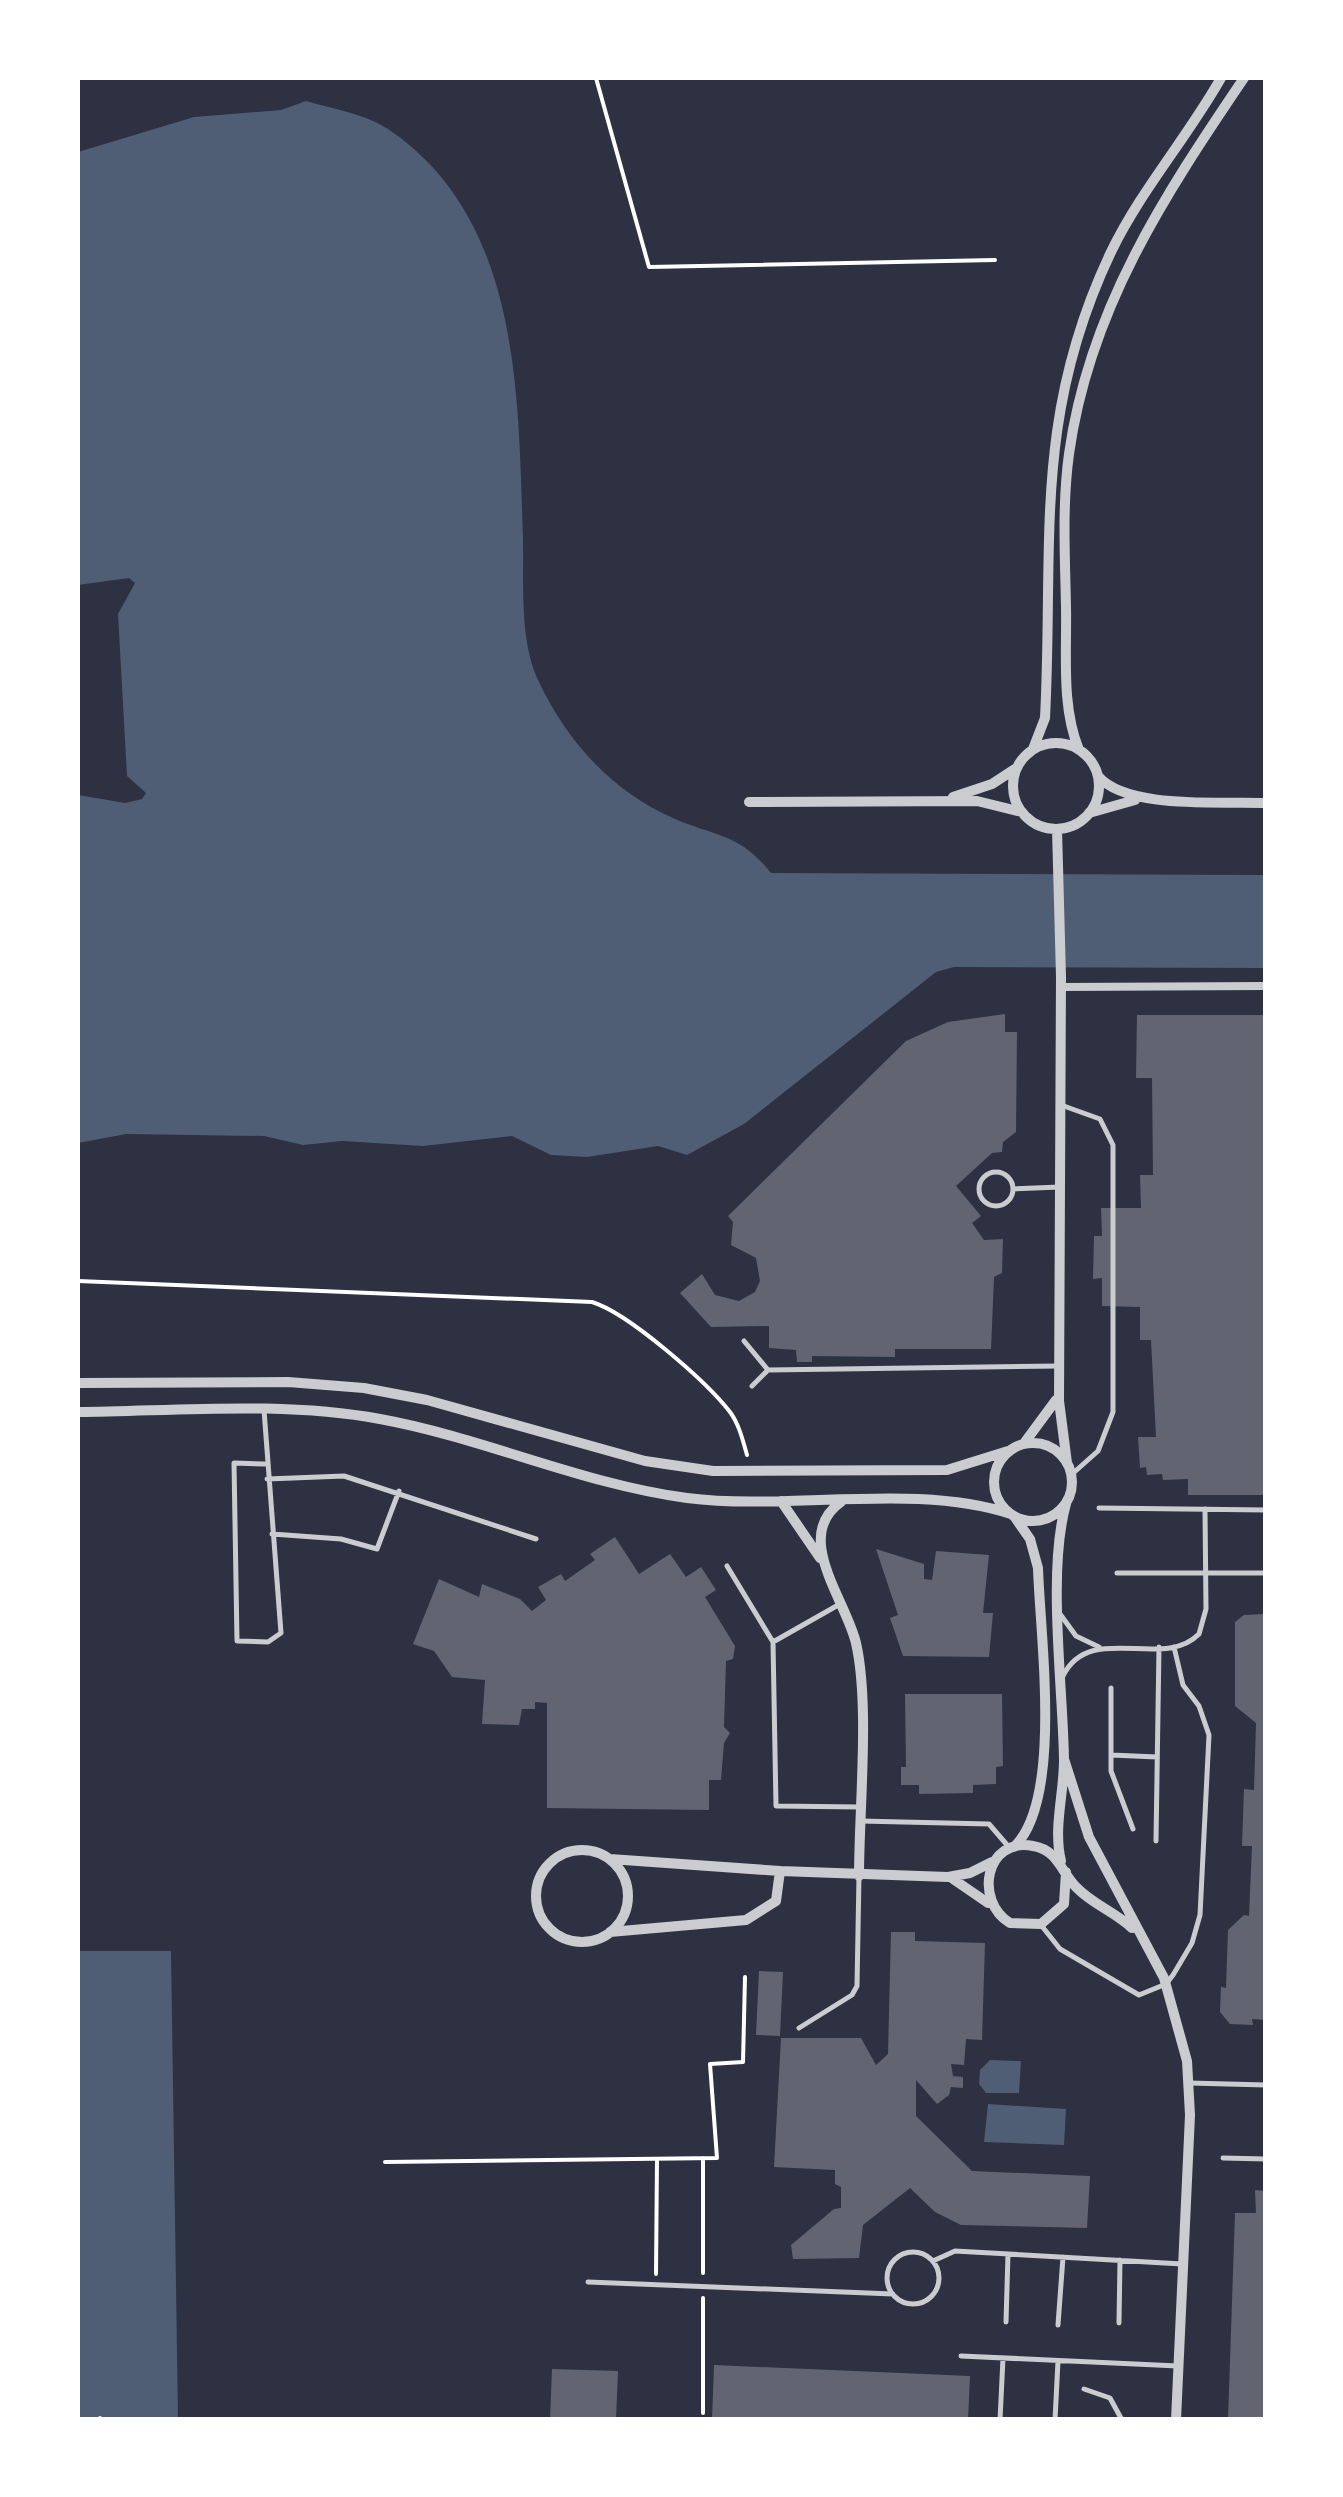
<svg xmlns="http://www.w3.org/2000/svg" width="1343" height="2497" viewBox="0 0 1343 2497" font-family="Karla,sans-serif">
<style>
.water{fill:#4f5d75}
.building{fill:#626471}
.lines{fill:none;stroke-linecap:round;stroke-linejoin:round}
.path{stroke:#fff;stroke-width:4}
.service{stroke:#caccd0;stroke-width:5}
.pedestrian{stroke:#caccd0;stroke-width:8}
.minor{stroke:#caccd0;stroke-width:10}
</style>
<rect width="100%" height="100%" fill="#2d3142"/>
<path class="water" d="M306,101C333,109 367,114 391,131C522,222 518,397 523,540C524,585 519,641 539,682C568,743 613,792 675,819C718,837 740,834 771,873L1265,875V968L954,967L936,972L744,1124L687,1155L658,1146L587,1157L551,1155L512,1136L423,1146L342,1141L303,1145L264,1136L126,1134L78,1143V795L125,803L142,799L146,793L127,776L118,614L135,583L129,578L78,585V152L194,117L281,110Z
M78,1951H171L178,2419H78Z
M990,2060L1021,2061L1019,2093H986L979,2084L980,2070Z
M988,2104L1066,2109L1064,2145L984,2142Z"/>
<path class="building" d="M1005,1014V1032H1017L1016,1132L1003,1142L1002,1152L992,1153L956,1186L981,1216L972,1223L984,1240L1003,1239L1002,1273L994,1277L991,1349H895V1357L812,1356V1362H797L796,1350L769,1348V1326L711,1327L680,1293L702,1274L715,1295L739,1301L755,1292L760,1281L756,1258L731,1245L733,1222L728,1216L906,1041L948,1022Z
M1137,1015H1266V1495H1188V1479L1163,1480L1162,1474L1147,1475L1146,1467L1140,1468L1138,1437H1156L1151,1340H1140V1307L1102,1306V1278L1093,1279L1094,1236H1102L1101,1208H1141L1140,1175H1153L1152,1078H1136Z
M615,1537L639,1574L670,1554L686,1577L701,1567L716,1590L705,1597L735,1646L733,1659L726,1661L724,1727L730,1733L724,1743L721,1780H709V1810L547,1808V1703L535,1702V1709H522L519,1725L482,1724L485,1680L452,1677L434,1651L413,1644L439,1579L479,1597L482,1584L520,1599L532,1611L546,1600L538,1587L561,1574L565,1581L595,1560L590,1554Z
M876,1549L924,1564V1579L932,1580L936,1551L989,1555L983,1613H993L989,1657L903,1656L890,1618L898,1615Z
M1266,1614V2020L1252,2019L1253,2025L1230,2024L1220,2012L1221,1987L1226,1988L1228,1930L1244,1915L1249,1916L1252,1846H1242L1244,1789L1254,1790L1256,1723L1235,1706V1622L1244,1615Z
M905,1694H1002L1003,1766L996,1767V1784L973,1785V1793L919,1794V1785H901V1767H906Z
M891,1932H915V1941L985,1943L982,2040L966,2039L964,2065L951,2064L953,2076L963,2077V2088L951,2087L949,2095L937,2104L916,2080V2116L972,2171L1090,2176L1087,2228L961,2225L935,2212L910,2188L863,2225L859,2258L793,2259L791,2245L834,2209L841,2208V2187L835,2184V2170L774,2167L781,2038H861L876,2065L888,2054Z
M759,1971L783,1972L780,2036L756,2035Z
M1255,2190L1266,2191V2420H1228L1235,2213H1256Z
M714,2365L970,2376L968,2420H712Z
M552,2369L618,2371L616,2420H550Z"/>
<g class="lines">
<path class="path" d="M596,78L649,267L995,260
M78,1281L592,1302C628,1313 706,1381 730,1412C739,1424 743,1441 747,1455
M703,2158V2273
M385,2162L717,2158L710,2064L743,2062L745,1977
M656,2274L657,2159
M703,2298V2413
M98,2420L100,2418"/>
<path class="service" d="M1061,1105L1100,1119L1113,1145V1412L1098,1451L1071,1475
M979 1189a17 17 0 1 1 34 0a17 17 0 1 1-34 0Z
M1013,1189L1060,1187
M744,1341L768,1370
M752,1386L768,1370L1059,1366
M264,1410L281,1633L268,1642L237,1641L234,1463L265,1464
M267,1479L344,1476L536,1539
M1099,1508L1266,1510
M272,1534L341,1539L377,1549L399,1491
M727,1566L773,1642L776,1806L860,1807
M1117,1573H1266
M1060,1614L1076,1636L1099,1647
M773,1642L840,1604
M1063,1676C1090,1621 1163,1671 1199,1634L1206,1609L1205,1509
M1111,1688V1771L1133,1829
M1111,1755L1157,1757
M860,1821L989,1824L1008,1846
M1156,1841L1159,1647
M1041,1925L1060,1949L1139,1995L1166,1984L1173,1975L1192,1943L1200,1915L1209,1735L1199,1706L1183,1685L1174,1647
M799,2028L852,1995L857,1986L859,1876
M1189,2083L1266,2085
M1223,2158L1266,2159
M887 2278a26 26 0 1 1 52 0a26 26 0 1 1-52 0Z
M933,2261L955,2251L1182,2264
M588,2282L893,2294
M1006,2322L1008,2254
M1119,2323L1120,2260
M1058,2325L1063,2257
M961,2356L1178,2366
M1084,2389L1110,2398L1122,2420
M1000,2420L1003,2358
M1055,2420L1058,2361"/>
<path class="pedestrian" d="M1061,987L1266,986"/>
<path class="minor" d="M1013 786a43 43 0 1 1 86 0a43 43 0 1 1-86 0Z
M1033,749L1045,718C1054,544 1032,418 1111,252C1141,190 1187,138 1221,78
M1079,750C1061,706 1067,654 1066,607C1065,556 1062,505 1069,454C1089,310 1164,196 1244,78
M1098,776C1127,810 1222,801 1266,803
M953,797L992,784L1015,769
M749,802L977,801L1022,812
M1089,813L1135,800
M1057,829L1061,977L1059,1401L1067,1463
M78,1383L288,1382L364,1388L427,1400L645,1461L713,1471L947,1470L1008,1451
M78,1412C177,1411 282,1401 380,1419C484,1438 582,1484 687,1498C789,1511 915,1482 1011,1514
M1025,1442L1056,1400
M994 1482a39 39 0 1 1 78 0a39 39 0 1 1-78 0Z
M781,1501L820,1558
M841,1502C792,1536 846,1600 856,1643C870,1705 859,1809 859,1876
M1014,1516L1030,1539L1038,1568C1040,1636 1063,1798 1015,1846
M1064,1759L1089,1837L1164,1978L1187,2061L1190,2115L1176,2420
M536 1896a46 46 0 1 1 92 0a46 46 0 1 1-92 0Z
M610,1859L780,1871L776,1901L746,1920L610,1932
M1061,1861C1053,1828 1064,1794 1064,1760C1063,1687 1047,1571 1066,1504
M780,1871L948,1877L970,1873L992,1862
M1066,1872L1064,1904L1041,1924L1010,1923C974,1901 985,1837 1033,1846C1058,1850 1061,1872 1076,1887C1092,1904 1115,1912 1132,1928
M953,1879L988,1903"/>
</g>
<rect width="1343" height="2497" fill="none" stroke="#ffffff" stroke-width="160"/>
</svg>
